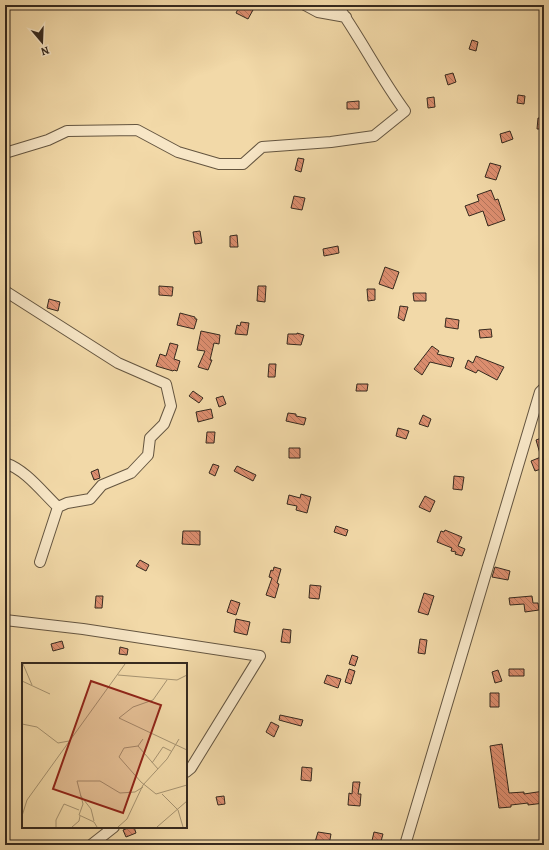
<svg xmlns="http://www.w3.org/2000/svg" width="549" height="850" viewBox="0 0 549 850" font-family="Alegreya,serif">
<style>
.building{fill:url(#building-back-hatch);stroke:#35291e}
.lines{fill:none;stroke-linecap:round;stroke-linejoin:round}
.minor-casing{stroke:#645540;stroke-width:12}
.minor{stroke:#f7e6c6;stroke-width:10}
.inset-road{fill:none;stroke:#a69371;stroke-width:1}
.view{fill:#8f2418;fill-opacity:0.15;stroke:#8f2418;stroke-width:2}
.inset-edge{fill:none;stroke:#35291e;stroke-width:2}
</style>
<defs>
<pattern id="building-back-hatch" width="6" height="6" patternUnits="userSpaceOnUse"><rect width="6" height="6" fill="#dc8e6f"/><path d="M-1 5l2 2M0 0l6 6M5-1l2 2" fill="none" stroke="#b3745b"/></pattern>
</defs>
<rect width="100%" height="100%" fill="#f2d9a8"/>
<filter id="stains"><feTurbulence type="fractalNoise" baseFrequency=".005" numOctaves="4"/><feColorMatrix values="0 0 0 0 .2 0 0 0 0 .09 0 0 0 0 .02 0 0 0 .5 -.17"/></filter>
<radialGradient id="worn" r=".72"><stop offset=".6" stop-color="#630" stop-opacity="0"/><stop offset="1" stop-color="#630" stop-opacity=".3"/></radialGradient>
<path class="building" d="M240,5L253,10L248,19L236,13Z
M472,40L478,42L476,51L469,49Z
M453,73L456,82L448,85L445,75Z
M518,95L525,96L524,104L517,103Z
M434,97L435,107L428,108L427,98Z
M359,101V109H347V102Z
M538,118H544V129H537Z
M510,131L513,139L502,143L500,134Z
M298,158L304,159L301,172L295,170Z
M490,163L501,166L496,180L485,177Z
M491,190L495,200L498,199L505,220L488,226L483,211L469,216L465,206L479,201L477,195Z
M294,196L305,198L302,210L291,208Z
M200,231L202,243L195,244L193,232Z
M237,235L238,247H230V236Z
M338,246L339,253L324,256L323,249Z
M385,267L399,272L393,289L379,284Z
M159,286L173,287L172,296L159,295Z
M258,286H266L265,302L257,301Z
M367,289H375V300L368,301Z
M413,293H426V301H414Z
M49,299L60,302L58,311L47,308Z
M400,306L408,307L404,321L398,318Z
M180,313L195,317V319H197L194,329L177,325Z
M446,318L459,320L458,329L445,327Z
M241,322L249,323L247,335L235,334L237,325L240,326Z
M491,329L492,337L480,338L479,330Z
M201,331L220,335L219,344L214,343L210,360H212L208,370L198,367L205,351L197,350Z
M297,333L304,335L301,345L287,344L288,334H297Z
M170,343L178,345L174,359L180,361L177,371L174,370L173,371L156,366L160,354L166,356Z
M432,346L439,351L437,354L454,358L451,367L430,362L422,375L414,369Z
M476,356L504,367L497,380L478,370L476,373L465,368L468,360L473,363Z
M269,364H276L275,377H268Z
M357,384H368L367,391H356Z
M193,391L203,398L199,403L189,396Z
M223,396L226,404L219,407L216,398Z
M211,409L213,418L198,422L196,412Z
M288,413L296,414V416L306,418L304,425L286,421Z
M423,415L431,419L428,427L419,424Z
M398,428L409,431L406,439L396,436Z
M207,432H215L214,443H206Z
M544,437V468L535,471L531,461L541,457L536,440Z
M289,448H300V458H289Z
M213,464L219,466L215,476L209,473Z
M237,466L256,475L253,481L234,471Z
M98,469L100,478L94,480L91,472Z
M454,476L464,477L462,490L453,489Z
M301,494L311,497L307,513L296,510L297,506L287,504L289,495L300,498Z
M425,496L435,501L430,512L419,507Z
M336,526L348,530L346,536L334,532Z
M445,530L462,537L458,546L465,549L462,556L455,554L456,552L451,551L452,548L437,542L441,531L444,532Z
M183,531H200V545L182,544Z
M140,560L149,565L146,571L136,566Z
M274,567L281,569L277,583L279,584L275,598L266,595L272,578L269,577L271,570L273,571Z
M495,567L510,571L508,580L492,577Z
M310,585L321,586L319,599L309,598Z
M424,593L434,596L428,615L418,612Z
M96,596H103L102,608H95Z
M532,596L533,603H538L539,610L525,612L524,604L510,605L509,598Z
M231,600L240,603L236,615L227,612Z
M236,619L250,622L247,635L234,632Z
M283,629L291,630L290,643L281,642Z
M420,639L427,640L425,654L418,653Z
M62,641L64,648L53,651L51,644Z
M120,647L128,649L127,655L119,654Z
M352,655L358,657L355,666L349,664Z
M349,669L355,671L351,684L345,682Z
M509,669H524V676H509Z
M498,670L502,681L495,683L492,672Z
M327,675L341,679L338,688L324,683Z
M490,693H499V707H490Z
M280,715L303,720L301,726L279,720Z
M271,722L279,726L274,737L266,732Z
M502,744L509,793L524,792V794L544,791V803L528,805V803L511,805V807L499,808L490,746Z
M302,767L312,768L311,781L301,780Z
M353,782H360L358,794H361L360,806L348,805L349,793L352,794Z
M224,796L225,804L218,805L216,797Z
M131,827H134L136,833L126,837L123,830Z
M318,832L331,834L329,845L315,842Z
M374,832L383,834L380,845H371Z"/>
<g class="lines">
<defs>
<path id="minor" d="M305,5L318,12L346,17
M5,153L48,140L67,131L137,130L178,152L219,164H243L262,147L331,142L374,136L405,111C380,77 361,39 337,5
M5,291L118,363L166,384L171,406L164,424L150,438L148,455L131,473L102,485L90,499L67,503L58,507L40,562
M5,463C26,470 42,492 58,507
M5,620L83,629L260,656L191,768L186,772
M91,845L114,827
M405,845L540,392L544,388"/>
</defs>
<use href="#minor" class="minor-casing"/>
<use href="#minor" class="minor"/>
</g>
<g transform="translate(22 663)">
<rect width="165" height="165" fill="#f2d9a8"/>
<path class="inset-road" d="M1,1L10,22M96,12L155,17L165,12M145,17L131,37L111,44L97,55L165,87M0,18L28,31M0,61L15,64L36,80L47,78M121,76L116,83L102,85L97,94L119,119L134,131L165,122M116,83L136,106M130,100L141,84L149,88M140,131L156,147L161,164M58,132L69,146L72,158M0,153L5,137L103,1M34,164V157L42,141L57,147M50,164L57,158L58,153M75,164L72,159L57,152L61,141L55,118H78L98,130L113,129L121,124M96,164L105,156L121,122L145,96L157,76M135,164L165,138"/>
<path class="view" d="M69,18L139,42L101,150L31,126Z"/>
<rect width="165" height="165" class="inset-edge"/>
</g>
<rect width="549" height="850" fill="none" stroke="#f2d9a8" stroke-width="20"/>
<rect x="6" y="6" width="537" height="838" fill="none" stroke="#35291e" stroke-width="2"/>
<rect x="10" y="10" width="529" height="830" fill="none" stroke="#35291e"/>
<g transform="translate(42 42) rotate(161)" stroke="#f7e6c6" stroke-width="3" paint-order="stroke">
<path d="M0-3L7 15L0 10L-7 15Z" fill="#35291e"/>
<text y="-6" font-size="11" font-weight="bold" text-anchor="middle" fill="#35291e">N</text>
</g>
<rect width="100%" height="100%" filter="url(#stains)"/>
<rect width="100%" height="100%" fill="url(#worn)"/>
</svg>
